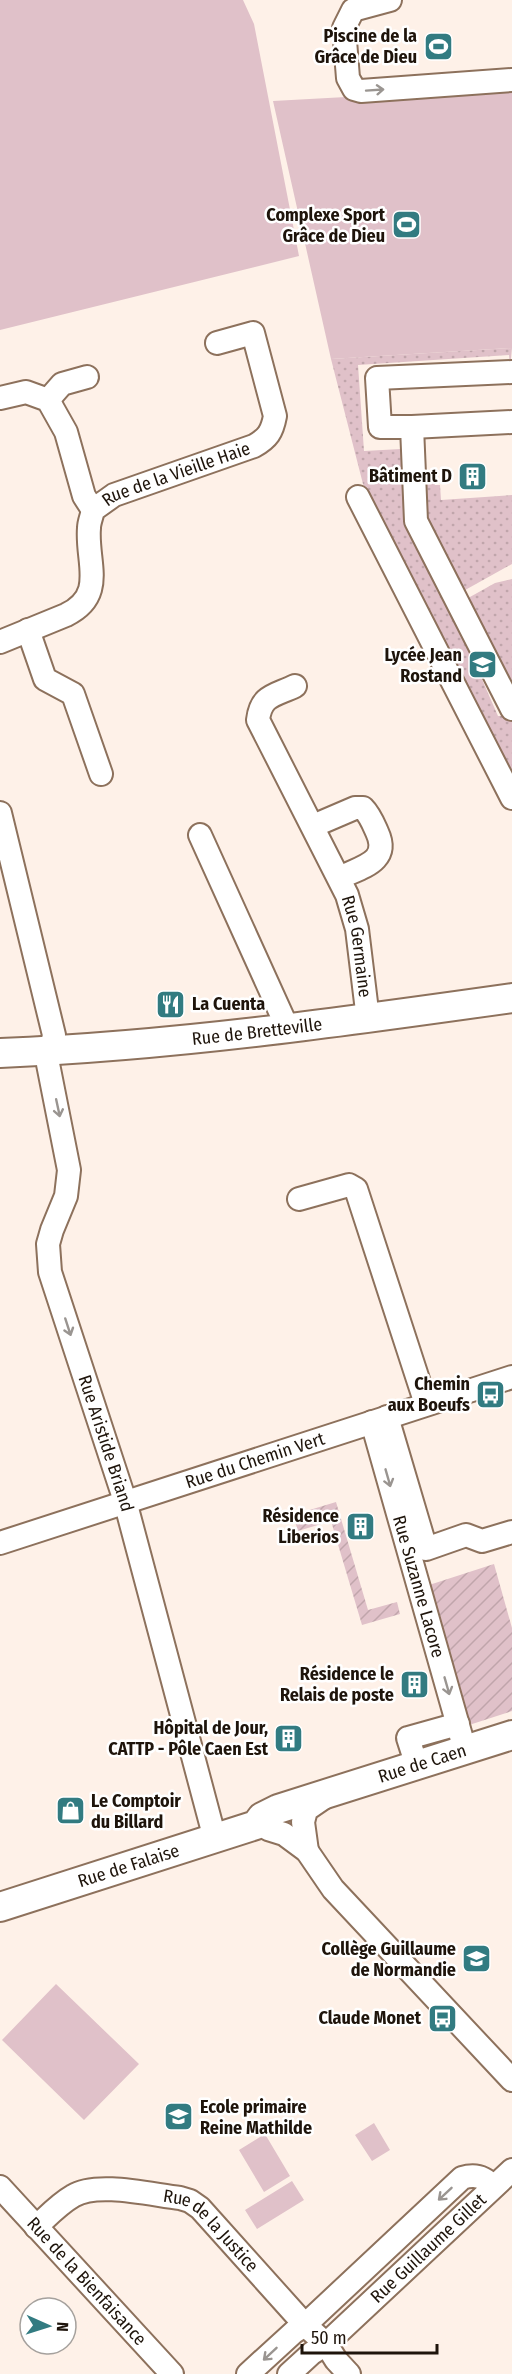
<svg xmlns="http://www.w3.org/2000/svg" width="512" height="2374" viewBox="0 0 512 2374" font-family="'Fira Sans Condensed',sans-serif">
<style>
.grass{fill:url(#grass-dots)}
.park{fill:#e0c1c9}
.garden{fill:url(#garden-furrows)}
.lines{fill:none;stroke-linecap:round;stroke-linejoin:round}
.minor-casing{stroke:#8d715c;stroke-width:26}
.major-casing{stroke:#8d715c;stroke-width:32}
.minor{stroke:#fff;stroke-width:22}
.major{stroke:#fff;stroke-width:28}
.oneway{stroke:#9a9591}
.labels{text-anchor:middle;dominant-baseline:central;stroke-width:5;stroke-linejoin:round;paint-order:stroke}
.poi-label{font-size:18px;font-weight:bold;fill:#1e140b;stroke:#fff;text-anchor:end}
.street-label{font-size:18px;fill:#1e140b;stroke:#fff}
</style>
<defs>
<pattern id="grass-dots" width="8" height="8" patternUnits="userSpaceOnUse" patternTransform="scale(1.5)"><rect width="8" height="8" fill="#e0c1c9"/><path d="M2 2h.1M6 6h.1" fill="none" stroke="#c0a5ab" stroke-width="1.8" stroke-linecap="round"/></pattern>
<pattern id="garden-furrows" width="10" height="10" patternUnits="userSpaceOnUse" patternTransform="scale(1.5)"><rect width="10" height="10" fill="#e0c1c9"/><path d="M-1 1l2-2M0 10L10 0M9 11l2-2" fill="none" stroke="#c0a5ab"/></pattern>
</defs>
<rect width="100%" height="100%" fill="#fef1e8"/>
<path class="grass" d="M512,348L510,368L509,355L358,365L364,451L401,449L400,434H407L413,522L498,716H512V777L395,553L363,484L331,359Z
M434,480L435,485H440L441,500L512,495V564L458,594L419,519L417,481Z
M512,579V703L461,602L495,583Z"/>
<path class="park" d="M0,0H243L254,24L299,256L0,330Z
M512,88V348L331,359L273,101Z
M56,1984L139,2064L84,2120L2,2040Z
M374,2123L390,2150L372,2161L355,2135Z
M265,2134L290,2176L264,2192L239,2150Z
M292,2181L304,2200L257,2229L245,2210Z"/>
<path class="garden" d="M336,1502L368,1610L397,1602L400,1614L362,1625L331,1521L298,1531L293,1515Z
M494,1564L512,1628V1711L466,1726L426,1586Z"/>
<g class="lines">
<defs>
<g id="minor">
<path d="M390,0L353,10L344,28L348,78L354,89L361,91L512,80"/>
<path d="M512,372L377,378L380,427H412L416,521L512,709"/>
<path d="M0,398L26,392L48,400L66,432L84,496L93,510"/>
<path d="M48,400L62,384L87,377"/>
<path d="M412,427L512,422"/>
<path d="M358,497L512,798"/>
<path d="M28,630L45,679L73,694L101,774"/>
<path id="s1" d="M0,642L66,615C107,595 86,562 89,528C89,522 92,516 93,510L114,495L254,446C268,438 272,432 275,416L253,333L217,343"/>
<path id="s2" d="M295,686C274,696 261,695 258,720L347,895L357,929L368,1019"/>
<path id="s3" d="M0,813L54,1035L48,1064L69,1170L66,1196L52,1230L48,1244L50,1272L125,1501L215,1839"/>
<path d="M313,826L355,808H363C370,815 373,823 377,832C391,862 361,867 339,878"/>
<path d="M200,835L288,1029"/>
<path d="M299,1199L349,1185L356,1189L426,1404"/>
<path d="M387,1417L426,1549L466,1535L482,1541L512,1532"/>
<path id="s4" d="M372,1422L465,1750"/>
<path id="s5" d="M0,1543L512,1377"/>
<path d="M417,1766L408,1738L458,1724"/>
<path d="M268,1829L284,1834L307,1851L333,1889L512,2080"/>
<path d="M307,1851L303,1822L306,1810L325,1797"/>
<path id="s6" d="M0,2187L172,2374"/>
<path id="s7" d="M36,2227C48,2216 59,2204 73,2196C97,2181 152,2195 180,2198L190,2201L200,2208L305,2325L326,2344L336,2360L349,2374"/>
<path d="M248,2374L294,2332L305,2325L462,2178C475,2174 484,2176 493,2187"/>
<path id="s8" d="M289,2374L312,2353L326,2344L512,2170"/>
</g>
<g id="major">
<path id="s9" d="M0,1053C172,1046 342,1022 512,998"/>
<path id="s10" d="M0,1907L256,1825L262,1817L278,1809L512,1735"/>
</g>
</defs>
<use href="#minor" class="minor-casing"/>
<use href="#major" class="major-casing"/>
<use href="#minor" class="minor"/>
<use href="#major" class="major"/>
</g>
<defs><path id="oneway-shaft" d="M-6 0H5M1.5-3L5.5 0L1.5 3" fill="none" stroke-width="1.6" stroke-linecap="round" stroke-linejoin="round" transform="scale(1.5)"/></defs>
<g class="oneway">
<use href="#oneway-shaft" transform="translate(375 90) rotate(-4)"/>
<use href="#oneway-shaft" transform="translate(58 1108) rotate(78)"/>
<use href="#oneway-shaft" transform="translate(68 1327) rotate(72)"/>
<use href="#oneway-shaft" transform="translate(388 1478) rotate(74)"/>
<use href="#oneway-shaft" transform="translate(447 1686) rotate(74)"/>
<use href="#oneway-shaft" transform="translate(445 2194) rotate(137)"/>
<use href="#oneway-shaft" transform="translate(270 2354) rotate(137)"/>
</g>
<defs>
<symbol id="stadium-square" viewBox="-11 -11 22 22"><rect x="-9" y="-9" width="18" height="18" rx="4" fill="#327b81" stroke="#fff"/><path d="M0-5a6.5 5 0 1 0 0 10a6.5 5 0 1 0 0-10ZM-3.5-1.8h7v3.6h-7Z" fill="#fff"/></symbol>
<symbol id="building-square" viewBox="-11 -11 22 22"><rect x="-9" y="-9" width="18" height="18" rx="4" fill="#327b81" stroke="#fff"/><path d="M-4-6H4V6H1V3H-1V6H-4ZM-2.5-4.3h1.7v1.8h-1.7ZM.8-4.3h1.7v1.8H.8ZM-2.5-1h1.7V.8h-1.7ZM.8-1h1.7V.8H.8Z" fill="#fff"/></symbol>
<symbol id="school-square" viewBox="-11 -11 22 22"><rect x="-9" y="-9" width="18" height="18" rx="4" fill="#327b81" stroke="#fff"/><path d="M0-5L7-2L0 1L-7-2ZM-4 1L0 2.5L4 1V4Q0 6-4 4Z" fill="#fff"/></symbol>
<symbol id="restaurant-square" viewBox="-11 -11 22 22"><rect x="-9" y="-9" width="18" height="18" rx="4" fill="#327b81" stroke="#fff"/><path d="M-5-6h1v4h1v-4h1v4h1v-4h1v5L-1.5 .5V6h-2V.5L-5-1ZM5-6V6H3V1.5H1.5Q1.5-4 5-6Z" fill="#fff"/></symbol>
<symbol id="bus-square" viewBox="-11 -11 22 22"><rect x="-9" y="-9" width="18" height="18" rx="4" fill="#327b81" stroke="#fff"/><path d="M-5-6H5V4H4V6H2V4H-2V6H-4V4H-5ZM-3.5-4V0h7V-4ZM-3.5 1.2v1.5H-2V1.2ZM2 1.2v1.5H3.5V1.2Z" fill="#fff"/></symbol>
<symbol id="shop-square" viewBox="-11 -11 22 22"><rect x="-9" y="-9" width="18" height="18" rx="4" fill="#327b81" stroke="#fff"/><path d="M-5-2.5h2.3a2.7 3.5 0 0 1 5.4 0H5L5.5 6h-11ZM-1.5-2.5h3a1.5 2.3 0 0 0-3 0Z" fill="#fff"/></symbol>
</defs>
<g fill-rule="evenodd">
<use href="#stadium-square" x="422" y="30" width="33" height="33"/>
<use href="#stadium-square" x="390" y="208" width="33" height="33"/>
<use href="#building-square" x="456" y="460" width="33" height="33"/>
<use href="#school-square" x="466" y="648" width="33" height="33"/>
<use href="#restaurant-square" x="154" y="988" width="33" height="33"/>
<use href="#bus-square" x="474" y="1378" width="33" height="33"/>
<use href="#building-square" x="344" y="1510" width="33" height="33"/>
<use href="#building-square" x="398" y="1668" width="33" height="33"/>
<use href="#building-square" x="272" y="1722" width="33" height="33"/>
<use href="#shop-square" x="54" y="1794" width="33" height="33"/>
<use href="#school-square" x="460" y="1942" width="33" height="33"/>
<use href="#bus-square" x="426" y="2002" width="33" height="33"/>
<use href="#school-square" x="162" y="2100" width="33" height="33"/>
</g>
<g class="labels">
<g class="poi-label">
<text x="417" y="36">Piscine de la<tspan x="417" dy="21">Grâce de Dieu</tspan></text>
<text x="385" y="215">Complexe Sport<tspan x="385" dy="21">Grâce de Dieu</tspan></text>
<text x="452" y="476">Bâtiment D</text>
<text x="462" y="655">Lycée Jean<tspan x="462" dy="21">Rostand</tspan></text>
<text x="192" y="1004" text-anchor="start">La Cuenta</text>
<text x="470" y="1384">Chemin<tspan x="470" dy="21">aux Boeufs</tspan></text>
<text x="339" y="1516">Résidence<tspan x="339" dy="21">Liberios</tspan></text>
<text x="394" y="1674">Résidence le<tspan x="394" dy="21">Relais de poste</tspan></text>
<text x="268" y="1728">Hôpital de Jour,<tspan x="268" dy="21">CATTP - Pôle Caen Est</tspan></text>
<text x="91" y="1801" text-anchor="start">Le Comptoir<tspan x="91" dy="21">du Billard</tspan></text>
<text x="456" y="1949">Collège Guillaume<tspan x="456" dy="21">de Normandie</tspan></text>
<text x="421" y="2018">Claude Monet</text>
<text x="200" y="2107" text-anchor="start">Ecole primaire<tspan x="200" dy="21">Reine Mathilde</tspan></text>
</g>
<g class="street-label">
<text stroke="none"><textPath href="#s1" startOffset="279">Rue de la Vieille Haie</textPath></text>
<text stroke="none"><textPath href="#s2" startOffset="303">Rue Germaine</textPath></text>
<text stroke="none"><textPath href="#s9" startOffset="258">Rue de Bretteville</textPath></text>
<text stroke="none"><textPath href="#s3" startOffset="652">Rue Aristide Briand</textPath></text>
<text stroke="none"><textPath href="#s5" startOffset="268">Rue du Chemin Vert</textPath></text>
<text stroke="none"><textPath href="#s4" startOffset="171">Rue Suzanne Lacore</textPath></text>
<text stroke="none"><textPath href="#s10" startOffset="448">Rue de Caen</textPath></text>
<text stroke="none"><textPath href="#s10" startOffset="135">Rue de Falaise</textPath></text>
<text stroke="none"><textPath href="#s7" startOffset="201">Rue de la Justice</textPath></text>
<text stroke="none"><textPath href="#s8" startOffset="188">Rue Guillaume Gillet</textPath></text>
<text stroke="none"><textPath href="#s6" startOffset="128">Rue de la Bienfaisance</textPath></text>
</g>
</g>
<g transform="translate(48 2326) rotate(93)"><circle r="28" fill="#ffffff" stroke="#a5a19d" stroke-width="1.5"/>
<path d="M0-4.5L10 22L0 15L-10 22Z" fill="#327b81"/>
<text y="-9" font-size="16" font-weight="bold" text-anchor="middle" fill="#1e140b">N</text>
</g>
<path d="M302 2344v9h135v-9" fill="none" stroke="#1e140b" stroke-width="3"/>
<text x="311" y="2344" font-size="18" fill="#1e140b" stroke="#ffffff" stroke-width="4.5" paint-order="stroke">50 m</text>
</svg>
